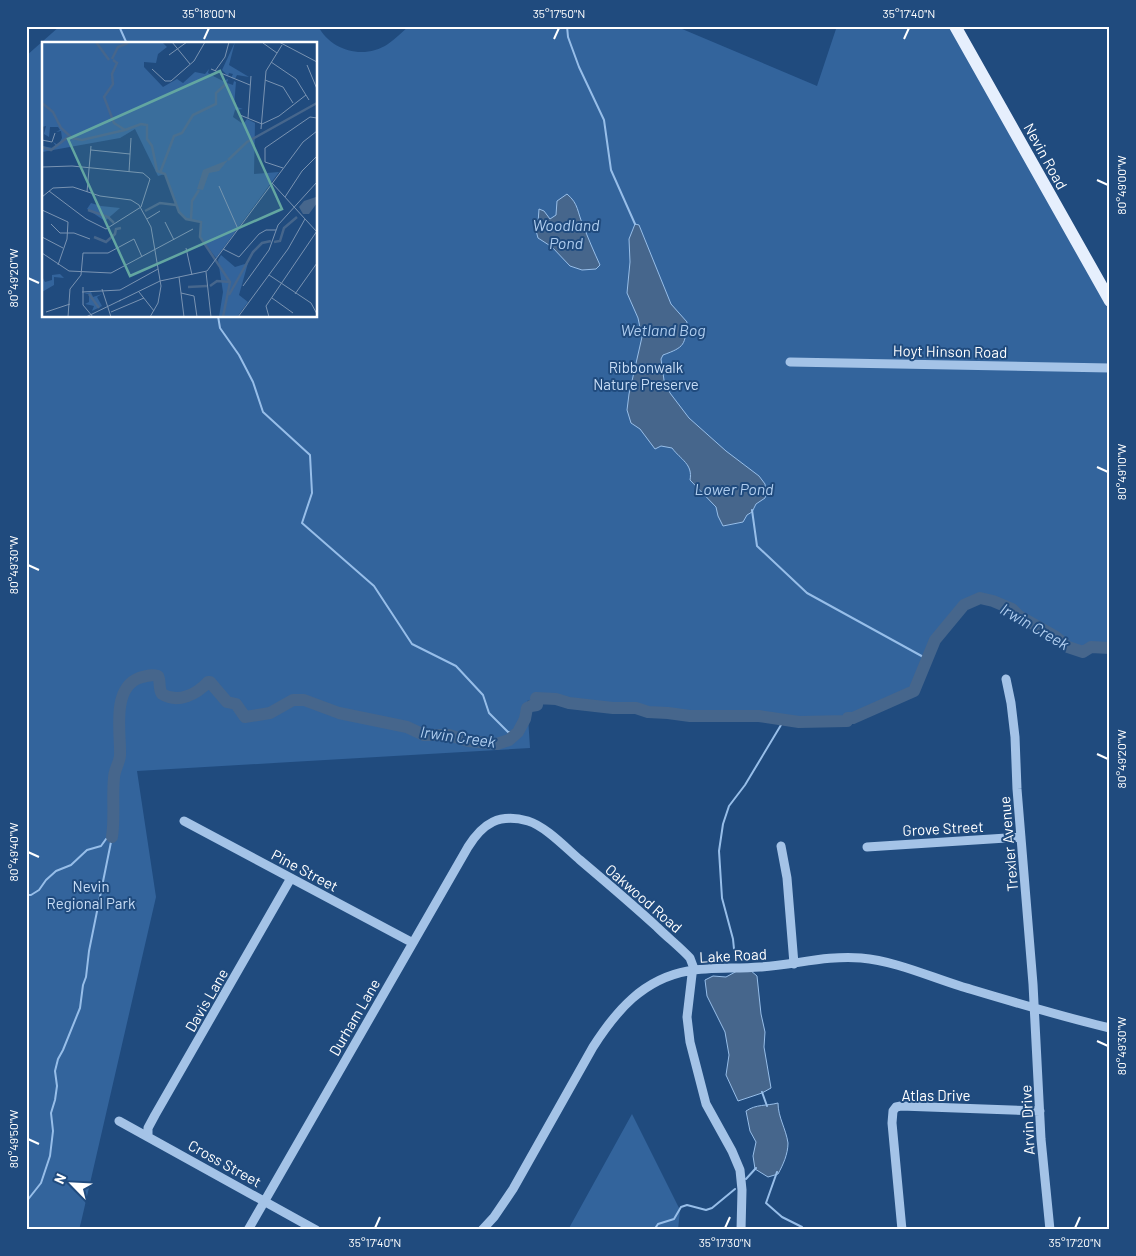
<svg xmlns="http://www.w3.org/2000/svg" width="1136" height="1256" viewBox="0 0 1136 1256" font-family="Barlow,sans-serif">
<style>
.green{fill:#33649c;fill-rule:evenodd}
.water{fill:#46668c;stroke:#97bee9}
.lines{fill:none;stroke-linecap:round;stroke-linejoin:round}
.stream{stroke:#97bee9;stroke-width:2}
.river{stroke:#46668c;stroke-width:12}
.minor{stroke:#a4c3e7;stroke-width:9}
.major{stroke:#e6effd;stroke-width:12}
.ticks{fill:none;stroke:#fff;stroke-width:2}
.labels{text-anchor:middle;dominant-baseline:central;stroke-width:4;stroke-linejoin:round;paint-order:stroke}
.street-label{font-size:15px;fill:#fff;stroke:#204b7e}
.park-label{font-size:15px;fill:#c8ddf6;stroke:#204b7e}
.water-label{font-size:16px;font-style:italic;fill:#afcdef;stroke:#204b7e}
.inset-river{fill:none;stroke:#46668c;stroke-width:2.5}
.inset-road{fill:none;stroke:#7993b2;stroke-width:1}
.view{fill:#63a6a1;fill-opacity:0.15;stroke:#63a6a1;stroke-width:2.5}
.inset-edge{fill:none;stroke:#fff;stroke-width:2.5}
.neatline{fill:none;stroke:#fff;stroke-width:2}
.ticks-label{font-size:12px;text-anchor:middle;fill:#fff}
</style>
<rect width="100%" height="100%" fill="#204b7e"/>
<path class="green" d="M60,26H318C331,51 364,60 388,44C395,39 402,32 409,26H675L817,86L837,26H950L1110,310V648L1091,647L1083,652L1068,647L1056,637L1019,616L1012,609L993,601L980,598L964,605L935,640L914,691L853,718H848L847,721L799,722L759,716H690L668,713L648,712L636,708H613L569,703L556,699L536,698L527,701L530,748L137,771L156,897L82,1218L79,1230H26V56ZM44,44H316V316H44Z
M632,1114L680,1210L678,1230H568Z"/>
<path class="water" d="M567,194C579,204 577,212 583,225C588,238 594,252 600,265L596,269L582,270L570,266L552,247L538,238L535,227L538,223L539,209L544,211L550,219L556,215L557,201Z
M635,224L639,225L671,304L687,322C685,345 685,347 663,355L661,359L664,380L670,393L689,418L726,451L759,476L765,484L766,494L765,498L756,504L752,512L747,515L743,522L723,526L718,516L716,507L690,480C693,464 681,460 672,448L661,446L655,449L640,429L631,423L627,410L629,394L642,337L638,318L627,293L630,262L629,239Z
M750,970L757,976L761,1014L765,1032L764,1047L771,1088L762,1093L738,1101L726,1075L729,1055L725,1032L707,996L705,980L713,976L726,977L737,971Z
M778,1103C778,1117 786,1129 788,1143C788,1154 783,1165 778,1174L768,1177L755,1169L753,1156L756,1142L750,1131L746,1111C756,1104 767,1106 778,1103Z"/>
<g class="lines">
<path class="stream" d="M119,26L127,44
M567,26L568,37L579,67L604,120L611,170L635,224
M218,316L220,328L239,355L253,382L263,412L310,455L312,493L302,523L374,586L412,644L456,666L483,695L489,713L508,732H518
M752,510L757,546L807,593L927,659
M26,895H31L39,890L46,880L56,871L71,865L87,850L101,846L106,839L112,837
M735,959L733,939L722,898L719,851L723,824L729,806L745,785L784,720
M762,1092L767,1106
M777,1172L766,1203L782,1217L802,1227L804,1230
M746,1179L756,1168
M26,1202L41,1183L50,1156L53,1131L51,1113L55,1100L57,1086L55,1071L58,1059L63,1050L80,1008L83,985L86,977L89,951L112,837
M654,1230L658,1224L674,1219L681,1207L687,1205L706,1210L712,1208L735,1189"/>
<path class="river" d="M112,837C115,817 112,798 114,778C114,770 119,764 120,756C121,734 111,689 139,678C146,676 151,674 158,676C161,682 158,688 162,694C178,704 197,694 208,682H210L227,702L236,704L245,717L270,713L293,700H304L339,713L407,727L424,735H449L468,741L497,744L509,740L518,732L525,719L527,708L531,706L537,705L536,698L556,699L569,703L613,708H636L648,712L668,713L690,716H759L799,722L847,721L848,718H853L914,691L935,640L964,605L980,598L993,601L1012,609L1019,616L1056,637L1068,647L1083,652L1091,647L1110,648"/>
<path class="minor" d="M790,362L1110,368
M1006,679L1011,703L1015,737L1017,789L1033,984L1041,1139L1050,1230
M184,821L413,943
M781,846L787,878L794,964
M867,847L1021,837
M119,1121L316,1230
M148,1136V1128L155,1115L291,878
M248,1230L468,847C483,823 499,813 528,821C545,826 566,848 580,860C606,882 632,904 657,927C668,938 680,947 690,958L693,966L687,1017L690,1042L706,1104L732,1151L740,1170L742,1190L741,1230
M482,1230L494,1217L513,1189L593,1047C616,1011 643,979 688,971C711,967 736,969 760,967C794,965 827,955 861,958C895,961 928,976 960,986C1010,1001 1059,1016 1110,1028
M902,1230L892,1123L893,1111L896,1107L901,1106L1040,1111"/>
<path class="major" d="M955,26L1110,301"/>
</g>
<path class="ticks" d="M204,39L209,28M554,39L559,28M904,39L909,28M1097,180L1108,185M28,278L39,283M1097,467L1108,472M28,565L39,570M1097,754L1108,759M28,852L39,857M1097,1041L1108,1046M28,1139L39,1144M375,1228L380,1217M725,1228L730,1217M1075,1228L1080,1217"/>
<g class="labels">
<g class="street-label">
<text transform="translate(1046 156) rotate(61)">Nevin Road</text>
<text transform="translate(950 351) rotate(1)">Hoyt Hinson Road</text>
<text transform="translate(943 828) rotate(-3)">Grove Street</text>
<text transform="translate(1008 844) rotate(-95)">Trexler Avenue</text>
<text transform="translate(305 870) rotate(28)">Pine Street</text>
<text transform="translate(644 898) rotate(41)">Oakwood Road</text>
<text transform="translate(733 955) rotate(-3)">Lake Road</text>
<text transform="translate(206 1000) rotate(-60)">Davis Lane</text>
<text transform="translate(354 1017) rotate(-60)">Durham Lane</text>
<text x="936" y="1095">Atlas Drive</text>
<text transform="translate(1027 1120) rotate(-93)">Arvin Drive</text>
<text transform="translate(225 1163) rotate(29)">Cross Street</text>
</g>
<g class="park-label">
<text x="646" y="367">Ribbonwalk<tspan x="646" dy="17">Nature Preserve</tspan></text>
<text x="91" y="886">Nevin<tspan x="91" dy="17">Regional Park</tspan></text>
</g>
<g class="water-label">
<text x="566" y="224">Woodland<tspan x="566" dy="18">Pond</tspan></text>
<text x="663" y="329">Wetland Bog</text>
<text x="734" y="488">Lower Pond</text>
<text transform="translate(1035 626) rotate(30)">Irwin Creek</text>
<text transform="translate(458 736) rotate(8)">Irwin Creek</text>
</g>
</g>
<g transform="translate(42 42)">
<rect width="275" height="275" fill="#204b7e"/>
<path d="M0,0H120L125,5L116,12L114,21L102,20V25L121,45L135,37L141,41L153,30L163,32L167,27L166,31L173,35L181,39L186,37L185,41L191,43L192,39L194,40L192,64L201,67L193,68L191,75L201,82L205,77L213,81L212,132L237,130L174,216L158,195L159,180L144,177L137,170L123,132L116,134L93,87L78,96L0,110V104L11,106L14,104L11,100L16,103L20,96L19,89L14,90L18,88L16,85H8L7,95L2,92L4,84L0,85ZM193,0L187,23L207,35L195,33L193,37L189,36L191,32L187,31L186,34L180,28ZM49,161L59,164L78,166L63,179L45,167ZM179,213L193,225L206,221L197,253L206,260L195,275H177L181,250L176,218ZM18,232L22,236L12,235V243L0,250V234L3,240L10,238V233ZM49,250L51,255L60,252L55,255L60,264L64,262L50,269L52,264L43,262L47,260V252H42Z" fill="#33649c"/>
<path d="M186,118L177,129L167,131L161,148L155,147L161,128ZM275,148V161L267,172H261L257,165L262,159L274,155Z" fill="#46668c"/>
<path class="inset-river" d="M54,0L67,18M70,17L76,5L86,1M71,18L75,21L70,32L71,42L62,55L72,81L83,88M0,61L11,70L19,86L30,96L40,98L83,88M83,88L99,82L105,83V97L110,104L115,129L123,132L137,170L144,177L159,180L158,195L188,240L181,275M0,105L9,108L26,95M186,118L205,100L275,61M118,131L132,94L140,91L151,73L174,62V51L185,41M46,168L66,175L72,181M103,169L118,161L134,163M149,177L150,159L157,148M52,195L64,200L73,192L74,187L79,186M232,200L238,199L242,186L255,175M168,244L175,239L188,240M146,245L165,244M47,252L57,266M187,253L211,210L220,201L229,199"/>
<path class="inset-road" d="M130,0L148,22M237,0L275,20M221,1L235,11M127,13L145,0M229,20L254,37L267,58M265,23L275,47M110,27L123,39H129L152,19L163,0M169,27L208,43M173,29L183,15L187,0M223,38L241,45L251,61M198,73L220,82L237,74L264,53M206,76L209,34M219,87L224,29L240,3M0,98L10,100L13,91M49,108L88,112M0,125L30,124L101,131L108,137L99,165L64,187L44,177L7,149M241,126L223,120V106L268,75L275,76M87,130L89,96M230,141L275,190M177,144L196,187M45,150L49,104M0,155L11,146L31,145L58,154L89,158L97,163L109,185L119,244L116,261L108,275M243,155L260,129L275,114M0,168L26,180L25,197L16,223M105,177L118,169M123,180L132,198M9,182L18,191H32L48,197M0,195L21,206M144,206L150,233M181,207L197,215L217,192L224,188H234M0,211L27,229L69,231L151,187M164,230L169,275M227,233L269,261L275,272M137,235L142,275M201,244L227,208L236,183L275,140M41,245V263L51,275M60,247L69,275M40,250L78,248L116,227M97,250L112,269M139,251L152,254L155,275M253,252L275,221M230,256L251,271M77,259L118,239L165,229L261,100L275,89M4,270L28,262M69,270L102,256M26,275L28,247L39,233L41,211H66L92,197L100,215M44,275L79,258M196,275L246,207L263,177M227,275L224,264L275,189"/>
<path class="view" d="M178,29L240,167L88,234L26,97Z"/>
<rect width="275" height="275" class="inset-edge"/>
</g>
<rect width="1136" height="1256" fill="none" stroke="#204b7e" stroke-width="55"/>
<g transform="translate(72 1184) rotate(294)" stroke="#204b7e" stroke-width="4" paint-order="stroke">
<path d="M0-4L9 19L0 12L-9 19Z" fill="#ffffff"/>
<text y="-8" font-size="14" font-weight="bold" text-anchor="middle" fill="#ffffff">N</text>
</g>
<rect x="28" y="28" width="1080" height="1200" class="neatline"/>
<g class="ticks-label">
<text x="209" y="18">35°18'00"N</text>
<text x="559" y="18">35°17'50"N</text>
<text x="909" y="18">35°17'40"N</text>
<text transform="translate(1122 185) rotate(-90)" y="4">80°49'00"W</text>
<text transform="translate(14 278) rotate(-90)" y="4">80°49'20"W</text>
<text transform="translate(1122 472) rotate(-90)" y="4">80°49'10"W</text>
<text transform="translate(14 565) rotate(-90)" y="4">80°49'30"W</text>
<text transform="translate(1122 759) rotate(-90)" y="4">80°49'20"W</text>
<text transform="translate(14 852) rotate(-90)" y="4">80°49'40"W</text>
<text transform="translate(1122 1046) rotate(-90)" y="4">80°49'30"W</text>
<text transform="translate(14 1139) rotate(-90)" y="4">80°49'50"W</text>
<text x="375" y="1247">35°17'40"N</text>
<text x="725" y="1247">35°17'30"N</text>
<text x="1075" y="1247">35°17'20"N</text>
</g>
</svg>
